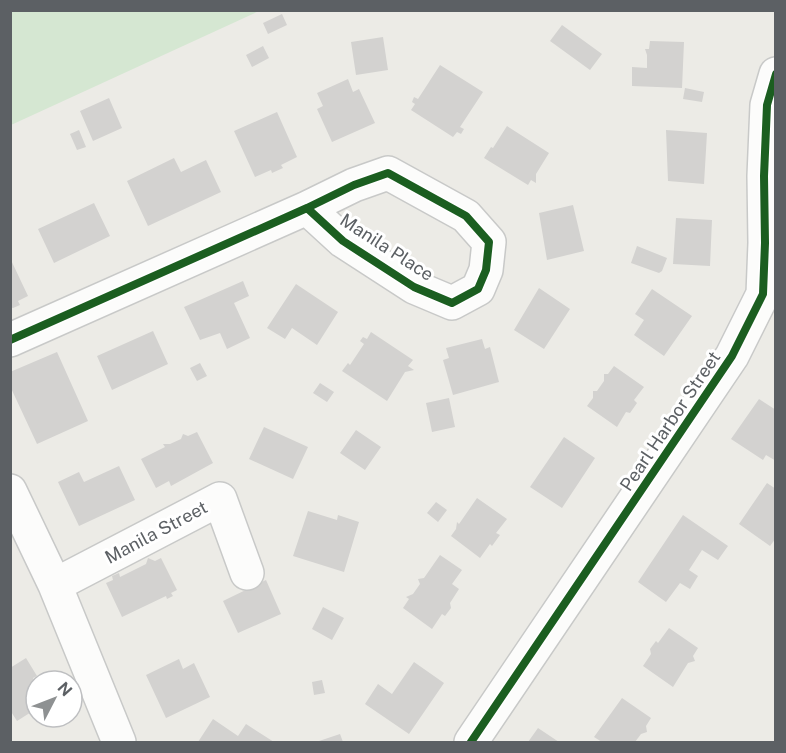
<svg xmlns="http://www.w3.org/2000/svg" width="786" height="753" viewBox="0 0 786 753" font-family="'Public Sans',sans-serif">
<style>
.green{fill:#d5e7d2}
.building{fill:#d3d2d0}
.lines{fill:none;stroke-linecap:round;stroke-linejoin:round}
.street-casing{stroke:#c8c9c8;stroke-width:36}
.street{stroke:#fcfcfb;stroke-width:33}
.cycleway-casing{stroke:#fff;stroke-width:11}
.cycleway{stroke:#1b5e20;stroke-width:8}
.labels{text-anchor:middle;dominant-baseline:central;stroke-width:6;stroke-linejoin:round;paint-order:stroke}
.street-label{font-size:18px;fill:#5c6064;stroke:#fff}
</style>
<rect width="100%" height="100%" fill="#ecebe6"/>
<path class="green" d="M11,10H259V11L11,125Z"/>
<path class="building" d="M282,14L287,25L268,34L263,23Z
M562,25L602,54L590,70L550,41Z
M383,37L388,70L356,75L351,42Z
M650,41L684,42L682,88L632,86V67L647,68V55L645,49H649Z
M263,46L269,58L252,67L246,55Z
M440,65L483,92L460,127L464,129L461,134L457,132L453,137L411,110L415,104L412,102L414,97L418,99Z
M348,79L353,92L359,89L375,123L332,142L317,109L323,106L317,93Z
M685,88L704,92L702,102L683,99Z
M109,98L122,128L93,141L80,111Z
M277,112L297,157L281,165L283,168L272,173L271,170L255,177L234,131Z
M507,126L549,153L536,174V183L531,180L528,185L484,158L491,147L493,148Z
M79,130L86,147L77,150L70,134Z
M666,130L707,133L704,184L668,181Z
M174,158L181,172L206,160L221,192L148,226L127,181Z
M94,203L110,236L54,263L38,229Z
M573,205L584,251L547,260L539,213Z
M676,218L712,220L710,266L673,264Z
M637,246L667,258L662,271L659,273L631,263Z
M10,258L28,296L18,301L20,305L13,308L10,307Z
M243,281L249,296L234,303L250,338L227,349L220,333L200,340L184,307Z
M296,284L338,312L317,345L292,328L285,339L267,328Z
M539,288L570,309L544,349L514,330Z
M652,289L692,316L664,356L634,335L644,320L635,314Z
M153,331L168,364L112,390L97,356Z
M371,332L413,360L408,366L414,370L405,372L387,401L342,371L348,363L350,365L364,344L360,341L363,337L367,339Z
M482,339L485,349L490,347L499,382L453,395L443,360L449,358L446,348Z
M57,352L88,421L37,444L10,386V372Z
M200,363L207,376L197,381L190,368Z
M614,366L644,387L634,400L637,403L630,413L626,412L617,427L587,406L593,398V391H597L604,381V374H608Z
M320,383L334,392L327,402L313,393Z
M449,398L455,427L432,432L426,403Z
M759,399L776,410V461L766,455L763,460L731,439Z
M264,427L308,447L293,479L249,459Z
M356,430L381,447L365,470L340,453Z
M197,432L213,463L171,486L169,481L156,488L141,459L165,447L163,444H170L181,439L183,434L188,436Z
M564,437L595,458L562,508L530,487Z
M119,466L135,500L79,526L58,482L79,472L84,482Z
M767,483L776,489V538L770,546L739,524Z
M477,498L507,519L496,533L500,535L492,546L490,544L480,558L451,536L456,529L457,522L459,524Z
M436,502L447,510L438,522L427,513Z
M308,511L337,520L338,515L359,522L344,572L293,556Z
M683,515L728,546L718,560L702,550L689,570L698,576L690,589L680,583L666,602L638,582Z
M440,555L462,570L452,584L459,589L450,603L451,608L445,616L442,614L432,629L403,608L409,599L406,597L413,594L420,584L418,579L424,578Z
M148,558L155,561L161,558L177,590L171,593L173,596L167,599L166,596L122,617L106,583L113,580L112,576L119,573L120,577L146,564Z
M266,580L281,614L238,633L223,601Z
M323,607L344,618L332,640L312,629Z
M669,628L698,648L693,656L695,661L688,663L673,687L643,666L651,654L650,649L656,641L658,643Z
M26,658L37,676L33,678L36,684V709L17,721L10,710V668Z
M179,659L183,669L194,663L210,697L166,718L146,675Z
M414,662L444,683L409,734L365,704L378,684L392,694Z
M322,680L325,693L314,695L312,682Z
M622,698L651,718L646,726L647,732L641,734L635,742H602L594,737Z
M213,719L238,736L246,724L274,742H198Z
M538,728L559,742H528Z
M340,734L343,742H316Z"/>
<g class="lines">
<defs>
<path id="street" d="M10,340L307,208L354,185L388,173L466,216L489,242L486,270L478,289L452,303L414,287L343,241L307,208
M10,491L55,585L119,742
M55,585L220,499L247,573
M471,742L732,356L763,294L765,243L764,176L767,105L776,74"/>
</defs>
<use href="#street" class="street-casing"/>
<use href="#street" class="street"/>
<defs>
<path id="cycleway" d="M10,340L307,208L354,185L388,173L466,216L489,242L486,270L478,289L452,303L414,287L343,241L307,208
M471,742L732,356L763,294L765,243L764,176L767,105L776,74"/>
</defs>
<use href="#cycleway" class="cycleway-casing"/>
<use href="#cycleway" class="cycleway"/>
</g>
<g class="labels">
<g class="street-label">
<text transform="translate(387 247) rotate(33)">Manila Place</text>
<text transform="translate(670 421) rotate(-56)">Pearl Harbor Street</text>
<text transform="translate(156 532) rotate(-28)">Manila Street</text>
</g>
</g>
<rect width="786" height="753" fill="none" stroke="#5c6064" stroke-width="24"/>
<g transform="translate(54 699) rotate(48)"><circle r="28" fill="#ffffff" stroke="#bebfc1" stroke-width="1.5"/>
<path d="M0-4.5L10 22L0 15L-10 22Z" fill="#8e9192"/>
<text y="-9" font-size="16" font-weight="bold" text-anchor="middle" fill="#5c6064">N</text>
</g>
</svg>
